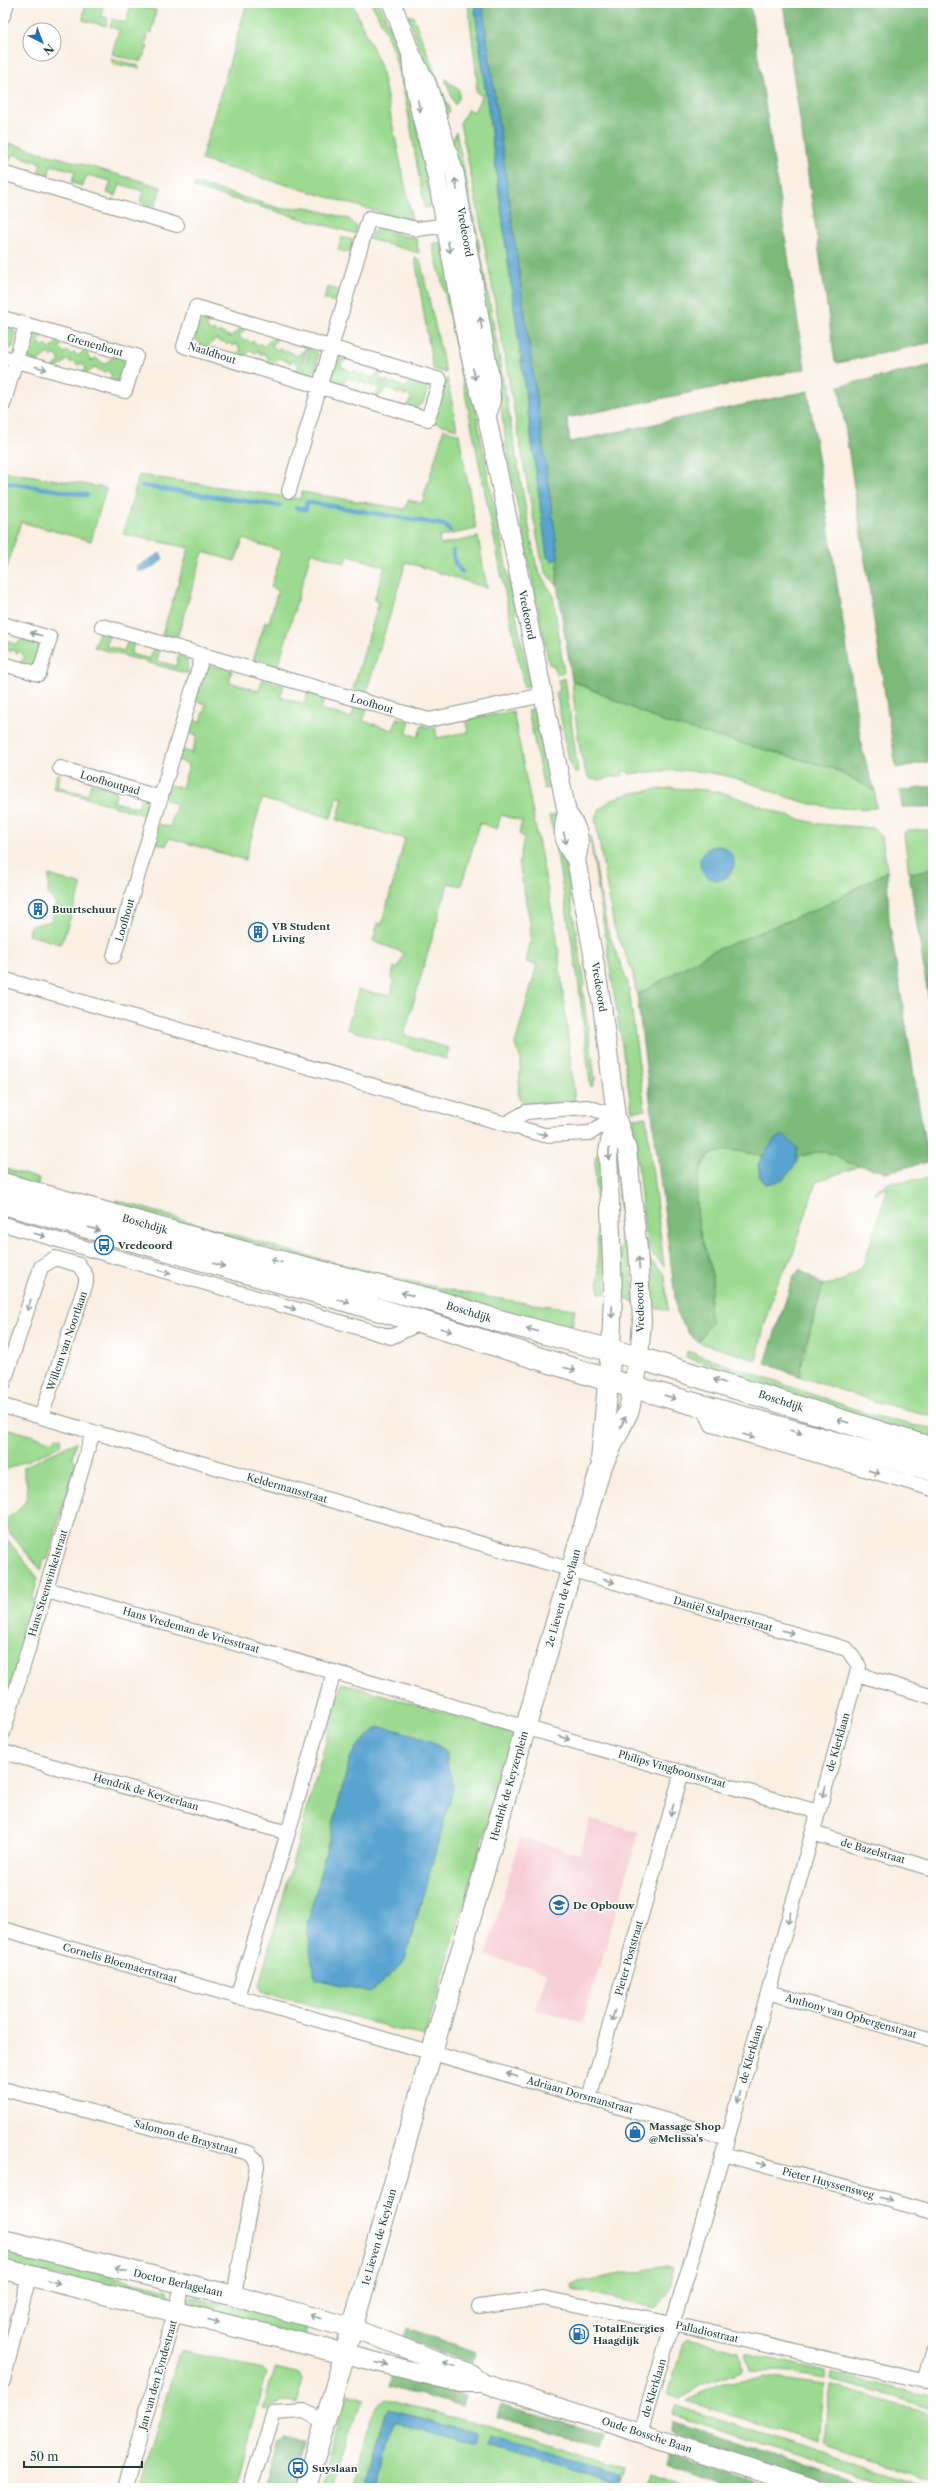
<svg xmlns="http://www.w3.org/2000/svg" width="936" height="2491" viewBox="0 0 936 2491" font-family="'Libre Caslon Text',serif">
<style>
.built{fill:#f6cfd6}
.green{fill:#9bda90;stroke:#5d8c62;fill-rule:evenodd}
.forest{fill:#7cba7a;stroke:#4e7c57}
.water{fill:#58a3d0;stroke:#3c7082}
.lines{fill:none;stroke-linecap:round;stroke-linejoin:round}
.stream{stroke:#58a3d0;stroke-width:4.5}
.minor-casing{stroke:#8c968b;stroke-width:16}
.tertiary-casing{stroke:#8c968b;stroke-width:20}
.secondary-casing{stroke:#8c968b;stroke-width:22}
.primary-casing{stroke:#8c968b;stroke-width:24}
.minor{stroke:#fff;stroke-width:14}
.tertiary{stroke:#fff;stroke-width:18}
.secondary{stroke:#fff;stroke-width:20}
.primary{stroke:#fff;stroke-width:22}
.oneway{stroke:#8f9e9a}
.labels{text-anchor:middle;dominant-baseline:central;stroke-width:3;stroke-linejoin:round;paint-order:stroke}
.street-label{font-size:10px;fill:#1f3d34;stroke:#fff}
.poi-label{font-size:10px;font-weight:bold;fill:#1f3d34;stroke:#fff;text-anchor:start}
</style>
<rect width="100%" height="100%" fill="#fff"/>
<filter id="ink" filterUnits="userSpaceOnUse"><feTurbulence type="fractalNoise" baseFrequency=".025" numOctaves="2"/><feDisplacementMap in="SourceGraphic" scale="8" xChannelSelector="R" yChannelSelector="G"/><feConvolveMatrix kernelMatrix="1 2 1 2 8 2 1 2 1" color-interpolation-filters="sRGB"/></filter>
<filter id="wash" filterUnits="userSpaceOnUse"><feTurbulence type="fractalNoise" baseFrequency=".012" numOctaves="4" result="noise"/><feDisplacementMap in="SourceGraphic" scale="16" xChannelSelector="R" yChannelSelector="G"/><feGaussianBlur stdDeviation="0.9" result="paint"/><feColorMatrix in="noise" values="0 0 0 0 0 0 0 0 0 0 0 0 0 0 0 0 0 1.4 0 .05"/><feComposite in="paint" operator="in"/></filter>
<g filter="url(#wash)">
<rect width="100%" height="100%" fill="#faefe2"/>
<path class="built" d="M590,1819L639,1833L583,2022L535,2009L546,1973L486,1955L520,1837L580,1854Z"/>
<path class="green" d="M85,3H104L101,16L108,18L106,26L83,20Z
M131,3L145,4L144,7L156,10L152,33L149,32L145,46L148,47L141,62L112,54L119,30L110,27L112,19L126,23Z
M247,3H352L380,64L412,219H403L201,160Z
M371,3H379L381,6L405,67L432,206L425,208C410,139 408,65 371,3Z
M468,3H474L547,557L556,560L558,555L557,585L546,573L542,562C513,416 492,269 460,123L468,109L474,112L482,96L476,92L477,79Z
M408,16H413L450,111L444,118Z
M111,58L139,66V68L113,64Z
M445,79L459,90V98L455,105Z
M456,132C488,274 508,420 536,564L540,574L553,595L564,673L557,675L554,666L549,664L509,463L497,379L451,145Z
M9,143L161,187L155,207L140,202L143,191L120,184L116,196L107,193L111,181L87,175L83,186L72,183L75,171L51,165L48,176L38,174L41,163L12,154L8,165L3,163Z
M195,183L282,209L306,207L349,219L356,226V234L194,188Z
M379,229L409,237L415,236L419,253L369,239L373,232Z
M342,237L353,240L350,253L338,250Z
M441,242L454,290L485,461L530,685L524,687L445,293L432,244Z
M415,258L420,260L446,373L433,369Z
M328,287L339,290L336,302L324,299Z
M208,319L213,320L206,326L211,332L214,330L218,334L220,332L231,337L241,328L246,329L239,336L244,341L247,339L251,343L253,341L258,345L260,343L263,347L274,337L278,338L272,345L277,350L279,348L283,352L286,350L297,356L308,347L299,375L292,373L299,367L293,361L291,363L280,358L270,367L263,365L269,359L264,353L261,355L258,351L255,353L251,350L242,359L234,356L241,350L236,344L233,346L229,343L227,345L223,341L220,342L216,339L206,348C190,341 193,325 208,319Z
M3,323C16,329 17,333 13,347L3,352Z
M37,334L45,335L38,341L43,347L46,345L50,349L60,339L66,341L59,347L64,353L67,351L71,355L74,352L78,356L88,347L93,349L87,355L92,361L95,358L105,364L115,355L125,362L124,375L118,382H106L112,376L107,370L104,373L95,367L84,376L79,375L86,368L81,363L78,365L74,361L71,363L68,359L58,368L53,367L60,361L55,354L52,357L48,353L38,363L29,358C24,350 28,339 37,334Z
M310,348L318,354L316,370L308,376H302Z
M345,358L347,359L340,365L353,373L355,370L359,375L362,373L372,378L382,369L386,370L379,377L385,382L387,380L391,384L394,382L405,388L414,378L423,381L427,391L423,403L415,408L406,406L412,399L407,394L405,396L401,392L398,394L388,388L378,398L374,396L380,390L375,385L372,387L368,383L366,385L362,381L359,383L355,379L353,381L349,377L338,386C326,382 331,371 334,362Z
M447,378L457,429L433,422Z
M444,429L459,434L476,529L439,537L440,545L478,537L487,588L406,562L366,693L353,689L379,602L374,600L385,567L348,555L345,563L311,552L278,667L253,661L265,622H269L278,590L271,587L282,551L243,539L235,561L203,552L177,638L162,635L189,548L123,534L139,475L300,499L302,492L405,509L408,500L422,503Z
M3,471L106,488L91,541L21,522L3,580Z
M99,632L109,635L106,646L124,651L128,640L134,642L131,654L150,659L154,647L160,649L157,661L176,666L179,654L187,660L188,674L94,647Z
M27,635L39,642C43,651 36,662 27,666L18,664L25,657L19,651L17,653L13,650L10,652L6,648L3,651V642L7,640L16,645Z
M211,666L232,670L229,682L259,691L262,679L284,686L280,697L304,704L308,692L325,697L321,709L351,718L355,706L367,709L363,721L393,730L397,718L410,721L406,733L418,737L422,725L428,727L435,726L437,738L468,732L466,720L513,711L557,938L575,1102L525,1104L518,1097L521,1060L515,1044L537,965L526,962L531,939L530,922L519,863L524,837L519,834L522,821L501,815L497,829L480,823L461,886L448,883L404,1035L449,1048L446,1059L347,1029L358,990L391,996L394,980H391L394,967L398,969L404,953L373,941L378,923L382,924L405,839L337,820L343,798L337,797L331,818L262,799L245,860L169,838L166,846L153,842L158,824L170,827L177,804L165,800L170,785L182,788L189,764L177,760L180,749L192,753L197,735L185,732L189,718L201,722L206,704L194,700L204,671Z
M565,678L578,771L576,774L570,765L556,692L560,690L558,680Z
M572,681L663,722L832,768L875,791L876,808C850,809 826,809 800,801C772,793 746,779 717,774C687,768 658,771 629,774L628,771H622L623,775L599,780L590,779C579,769 574,698 572,681Z
M534,709L550,788L544,789L528,710Z
M57,774L60,775L57,786L88,795L91,783L117,791L114,802L138,808L141,797L150,804L147,816L53,788Z
M671,788L709,790L727,794L794,818L819,824L874,828L882,837L887,871L824,906L709,953L637,995L632,970L614,927L595,818C604,792 647,791 671,788Z
M556,815L560,835L554,836L549,816Z
M907,830H933V869L909,873L904,833Z
M590,836L607,929L628,983L645,1110L632,1111Z
M561,842L585,985L582,986L595,1079L592,1087L590,1084L578,979L555,843Z
M49,875L82,885L61,944L28,935L31,926L51,921L57,905L48,894Z
M646,1117L664,1266L649,1251L646,1243L633,1118Z
M618,1147L635,1302L621,1298V1223L616,1149Z
M732,1150L763,1156L758,1164L760,1177L797,1163V1157C804,1157 811,1152 818,1152C833,1151 845,1161 859,1166L816,1182L791,1260C770,1287 765,1328 756,1360L698,1342L712,1321C705,1305 714,1291 712,1275C710,1260 703,1246 700,1231C696,1211 692,1163 714,1153C719,1150 726,1151 732,1150Z
M599,1154L601,1155L606,1294L599,1293L595,1159L596,1155Z
M3,1168L39,1179L37,1188L3,1180Z
M931,1178L933,1193V1416L877,1402L801,1377V1366L823,1285L841,1282L864,1264L888,1187L874,1194L875,1191L888,1183Z
M116,1200C266,1244 418,1293 575,1309L571,1331L495,1312L115,1205Z
M647,1256L665,1275L668,1310L650,1306Z
M687,1351L872,1415L912,1425L933,1428V1441L686,1357Z
M3,1427L54,1442L56,1437L61,1438L62,1442L60,1446L3,1471Z
M76,1442L72,1458L76,1461L48,1559H44L41,1570L11,1535L3,1521C17,1512 30,1504 27,1485C26,1479 23,1473 24,1467Z
M3,1534L38,1578L32,1600L36,1601L3,1717Z
M342,1683L514,1733L425,2037L261,1991L259,1985ZM446,1751L448,1768L454,1786L373,1990L371,1992L316,1979Z
M3,2249L168,2290L171,2297L169,2301L3,2264Z
M666,2266L672,2268C674,2283 668,2300 656,2308L573,2289L572,2283Z
M191,2297L307,2324L305,2337L188,2307L187,2301Z
M688,2339L739,2351L743,2372L703,2385L679,2399L668,2395L683,2343Z
M182,2351L263,2369L267,2373L235,2488H140L178,2355Z
M745,2353L825,2371L824,2379L791,2373L750,2371Z
M275,2368L300,2374L303,2378L297,2403L282,2402L267,2410L263,2409Z
M831,2373L933,2397V2410L896,2397L830,2380Z
M765,2377L824,2385L819,2443L687,2401L719,2385Z
M830,2385L933,2415V2480L825,2445Z
M347,2394L365,2399L349,2430L329,2488H320Z
M384,2399L490,2427L625,2468L619,2488H375L394,2422L477,2445L478,2434L389,2409L385,2413L363,2488H351C356,2470 369,2407 384,2399ZM492,2437L616,2483L488,2446Z
M676,2406L933,2488H902L673,2415Z
M649,2475L688,2488H645Z"/>
<path class="forest" d="M482,3H750L805,369L567,418L570,442L808,391L862,749L875,791L832,768L663,722L572,680L557,585L558,555Z
M783,3H933V342L838,363L835,361Z
M933,365V761L896,768L839,386Z
M933,786V807H902L899,791Z
M933,869V1028L909,873Z
M887,871L889,920L928,1162L886,1172L846,1162L834,1154L823,1152H817L797,1157V1148L774,1141L763,1156C748,1153 731,1147 715,1153C692,1161 696,1213 700,1232C703,1246 711,1261 712,1276C714,1292 705,1305 712,1321L698,1342L689,1334L677,1313L637,995L709,953L824,906Z
M800,1269L823,1285L802,1356L801,1377L765,1363L793,1278Z
M407,2328L476,2352L471,2363L403,2339Z
M392,2375L465,2395L462,2406L389,2386Z
M500,2405L604,2434L600,2446L497,2417Z
M671,2421L879,2488H840L677,2436L670,2432Z
M284,2437L302,2443L295,2469L300,2471L295,2488H263L277,2441Z
M668,2454L773,2488H731L665,2466Z"/>
<path class="water" d="M474,3H482L558,555L556,560L552,561L547,557Z
M160,553L163,558C158,566 146,572 137,571L138,566Z
M700 863a17 17 0 1 1 34 0a17 17 0 1 1-34 0Z
M784,1135L797,1148V1163L782,1181L766,1184L760,1177L758,1164L774,1140Z
M377,1728C393,1726 435,1740 446,1751L448,1768L454,1786L405,1960L400,1967L371,1992L316,1979L313,1972L307,1925L350,1758L356,1748Z
M389,2409L478,2434L477,2445L394,2422L375,2488H363L385,2413Z
M491,2437L620,2474L621,2479L616,2483L488,2446Z"/>
<g class="lines">
<path class="stream" d="M3,482L87,495
M142,486L280,506
M296,508L306,509L307,502L445,525L450,531
M453,551L455,564L462,572"/>
</g>
</g>
<g filter="url(#ink)">
<g class="lines">
<defs>
<path id="minor" d="M3,16L7,3
M3,173L177,225
M196,307L440,380L428,419L184,346Z
M3,318L136,356L125,391L3,357
M3,405L26,325
M289,491L369,218L417,229L456,224
M3,624L50,638L39,674L3,664
M102,626L429,720L543,695
M60,768L161,798
M114,956L203,654
M3,979L544,1135L590,1133L616,1116
M505,1124L526,1112L587,1107L616,1116
M3,1224L391,1337L422,1322
M3,1385L41,1267L55,1258L79,1265L86,1276V1283L41,1417
M3,1406L847,1649L859,1666L723,2154L640,2433
M703,1406L712,1425L933,1489
M47,1589L818,1812
M857,1674L933,1697
M3,1733L93,1432
M3,1752L288,1833
M812,1833L933,1869
M3,1929L727,2138
M768,1992L933,2040
M237,1997L288,1833L334,1672
M3,2089L249,2153L256,2160L257,2166L234,2296
M589,2098L682,1772
M723,2154L933,2212
M479,2307L543,2298L673,2324L933,2383
M3,2381L29,2276
M925,2382L933,2352
M125,2488L183,2284
M250,2488L274,2413L304,2411L325,2422"/>
<path id="tertiary" d="M392,3L411,54L427,84L455,175L490,378L491,400L489,410
M411,54C413,96 428,137 437,179C453,258 462,340 487,417L567,813C579,828 582,841 576,859L602,1005L616,1116L627,1149L638,1249L642,1321L639,1358
M567,813C561,831 563,845 576,859
M611,1350L613,1293L608,1151L615,1116
M352,2328L470,2373L483,2383
M345,2354L460,2383H483L811,2488"/>
<path id="secondary" d="M601,1460L611,1350
M3,2240L234,2296L352,2328
M3,2269L345,2354
M306,2488L600,1470L629,1410L639,1358"/>
<path id="primary" d="M3,1184L242,1252L435,1301L492,1319L639,1358L933,1449
M3,1203L422,1322L608,1380L933,1470"/>
</defs>
<use href="#minor" class="minor-casing"/>
<use href="#tertiary" class="tertiary-casing"/>
<use href="#secondary" class="secondary-casing"/>
<use href="#primary" class="primary-casing"/>
<use href="#minor" class="minor"/>
<use href="#tertiary" class="tertiary"/>
<use href="#secondary" class="secondary"/>
<use href="#primary" class="primary"/>
</g>
<defs><path id="oneway-shaft" d="M-6 0H5M1.5-3L5.5 0L1.5 3" fill="none" stroke-width="1.6" stroke-linecap="round" stroke-linejoin="round"/></defs>
<g class="oneway">
<use href="#oneway-shaft" transform="translate(419 106) rotate(77)"/>
<use href="#oneway-shaft" transform="translate(456 184) rotate(-102)"/>
<use href="#oneway-shaft" transform="translate(449 247) rotate(78)"/>
<use href="#oneway-shaft" transform="translate(481 323) rotate(-99)"/>
<use href="#oneway-shaft" transform="translate(41 368) rotate(15)"/>
<use href="#oneway-shaft" transform="translate(474 374) rotate(79)"/>
<use href="#oneway-shaft" transform="translate(36 634) rotate(-164)"/>
<use href="#oneway-shaft" transform="translate(565 838) rotate(77)"/>
<use href="#oneway-shaft" transform="translate(542 1134) rotate(7)"/>
<use href="#oneway-shaft" transform="translate(609 1154) rotate(92)"/>
<use href="#oneway-shaft" transform="translate(94 1229) rotate(16)"/>
<use href="#oneway-shaft" transform="translate(40 1235) rotate(16)"/>
<use href="#oneway-shaft" transform="translate(276 1261) rotate(-166)"/>
<use href="#oneway-shaft" transform="translate(639 1263) rotate(-93)"/>
<use href="#oneway-shaft" transform="translate(219 1265) rotate(16)"/>
<use href="#oneway-shaft" transform="translate(165 1272) rotate(16)"/>
<use href="#oneway-shaft" transform="translate(407 1294) rotate(-166)"/>
<use href="#oneway-shaft" transform="translate(344 1301) rotate(15)"/>
<use href="#oneway-shaft" transform="translate(29 1305) rotate(108)"/>
<use href="#oneway-shaft" transform="translate(290 1308) rotate(16)"/>
<use href="#oneway-shaft" transform="translate(612 1312) rotate(92)"/>
<use href="#oneway-shaft" transform="translate(446 1330) rotate(18)"/>
<use href="#oneway-shaft" transform="translate(532 1330) rotate(-166)"/>
<use href="#oneway-shaft" transform="translate(570 1369) rotate(15)"/>
<use href="#oneway-shaft" transform="translate(719 1381) rotate(-162)"/>
<use href="#oneway-shaft" transform="translate(670 1397) rotate(16)"/>
<use href="#oneway-shaft" transform="translate(843 1421) rotate(-162)"/>
<use href="#oneway-shaft" transform="translate(623 1422) rotate(-67)"/>
<use href="#oneway-shaft" transform="translate(796 1432) rotate(16)"/>
<use href="#oneway-shaft" transform="translate(749 1436) rotate(17)"/>
<use href="#oneway-shaft" transform="translate(874 1472) rotate(16)"/>
<use href="#oneway-shaft" transform="translate(609 1581) rotate(16)"/>
<use href="#oneway-shaft" transform="translate(788 1632) rotate(16)"/>
<use href="#oneway-shaft" transform="translate(564 1738) rotate(16)"/>
<use href="#oneway-shaft" transform="translate(824 1792) rotate(106)"/>
<use href="#oneway-shaft" transform="translate(672 1810) rotate(106)"/>
<use href="#oneway-shaft" transform="translate(789 1918) rotate(106)"/>
<use href="#oneway-shaft" transform="translate(613 2016) rotate(106)"/>
<use href="#oneway-shaft" transform="translate(512 2075) rotate(-164)"/>
<use href="#oneway-shaft" transform="translate(739 2097) rotate(105)"/>
<use href="#oneway-shaft" transform="translate(761 2164) rotate(15)"/>
<use href="#oneway-shaft" transform="translate(886 2199) rotate(15)"/>
<use href="#oneway-shaft" transform="translate(121 2269) rotate(-166)"/>
<use href="#oneway-shaft" transform="translate(54 2282) rotate(14)"/>
<use href="#oneway-shaft" transform="translate(315 2317) rotate(-165)"/>
<use href="#oneway-shaft" transform="translate(214 2321) rotate(14)"/>
<use href="#oneway-shaft" transform="translate(382 2364) rotate(14)"/>
<use href="#oneway-shaft" transform="translate(449 2364) rotate(-158)"/>
</g>
</g>
<defs>
<symbol id="building-ring" viewBox="-11 -11 22 22"><circle r="9.5" fill="#fff" stroke="#1f6fb2" stroke-width="1.5"/><path d="M-4-6H4V6H1V3H-1V6H-4ZM-2.5-4.3h1.7v1.8h-1.7ZM.8-4.3h1.7v1.8H.8ZM-2.5-1h1.7V.8h-1.7ZM.8-1h1.7V.8H.8Z" fill="#1f6fb2"/></symbol>
<symbol id="bus-ring" viewBox="-11 -11 22 22"><circle r="9.5" fill="#fff" stroke="#1f6fb2" stroke-width="1.5"/><path d="M-5-6H5V4H4V6H2V4H-2V6H-4V4H-5ZM-3.5-4V0h7V-4ZM-3.5 1.2v1.5H-2V1.2ZM2 1.2v1.5H3.5V1.2Z" fill="#1f6fb2"/></symbol>
<symbol id="school-ring" viewBox="-11 -11 22 22"><circle r="9.5" fill="#fff" stroke="#1f6fb2" stroke-width="1.5"/><path d="M0-5L7-2L0 1L-7-2ZM-4 1L0 2.5L4 1V4Q0 6-4 4Z" fill="#1f6fb2"/></symbol>
<symbol id="shop-ring" viewBox="-11 -11 22 22"><circle r="9.5" fill="#fff" stroke="#1f6fb2" stroke-width="1.5"/><path d="M-5-2.5h2.3a2.7 3.5 0 0 1 5.4 0H5L5.5 6h-11ZM-1.5-2.5h3a1.5 2.3 0 0 0-3 0Z" fill="#1f6fb2"/></symbol>
<symbol id="fuel-ring" viewBox="-11 -11 22 22"><circle r="9.5" fill="#fff" stroke="#1f6fb2" stroke-width="1.5"/><path d="M-5.5-6h7V0h2V4h1.3V-2.5L3-4.5l.8-.8L6-3V5H2.5V1h-1V6h-7ZM-4.2-4.7v3.2H.2V-4.7Z" fill="#1f6fb2"/></symbol>
</defs>
<g fill-rule="evenodd">
<use href="#building-ring" x="27" y="898" width="22" height="22"/>
<use href="#building-ring" x="247" y="921" width="22" height="22"/>
<use href="#bus-ring" x="93" y="1234" width="22" height="22"/>
<use href="#school-ring" x="548" y="1894" width="22" height="22"/>
<use href="#shop-ring" x="624" y="2121" width="22" height="22"/>
<use href="#fuel-ring" x="568" y="2323" width="22" height="22"/>
<use href="#bus-ring" x="287" y="2457" width="22" height="22"/>
</g>
<g class="labels">
<g class="street-label">
<text transform="translate(465 232) rotate(80)">Vredeoord</text>
<text transform="translate(95 345) rotate(16)">Grenenhout</text>
<text transform="translate(212 353) rotate(18)">Naaldhout</text>
<text transform="translate(527 615) rotate(79)">Vredeoord</text>
<text transform="translate(372 704) rotate(16)">Loofhout</text>
<text transform="translate(110 783) rotate(16)">Loofhoutpad</text>
<text transform="translate(125 920) rotate(-74)">Loofhout</text>
<text transform="translate(599 987) rotate(81)">Vredeoord</text>
<text transform="translate(145 1224) rotate(16)">Boschdijk</text>
<text transform="translate(640 1307) rotate(-91)">Vredeoord</text>
<text transform="translate(469 1312) rotate(17)">Boschdijk</text>
<text transform="translate(67 1341) rotate(-71)">Willem van Noortlaan</text>
<text transform="translate(781 1401) rotate(18)">Boschdijk</text>
<text transform="translate(287 1488) rotate(16)">Keldermansstraat</text>
<text transform="translate(48 1583) rotate(-73)">Hans Steenwinkelstraat</text>
<text transform="translate(563 1598) rotate(-74)">2e Lieven de Keylaan</text>
<text transform="translate(723 1614) rotate(16)">Daniël Stalpaertstraat</text>
<text transform="translate(191 1630) rotate(16)">Hans Vredeman de Vriesstraat</text>
<text transform="translate(838 1742) rotate(-74)">de Klerklaan</text>
<text transform="translate(672 1769) rotate(16)">Philips Vingboonsstraat</text>
<text transform="translate(509 1786) rotate(-74)">Hendrik de Keyzerplein</text>
<text transform="translate(146 1792) rotate(16)">Hendrik de Keyzerlaan</text>
<text transform="translate(873 1851) rotate(16)">de Bazelstraat</text>
<text transform="translate(629 1958) rotate(-74)">Pieter Poststraat</text>
<text transform="translate(120 1963) rotate(16)">Cornelis Bloemaertstraat</text>
<text transform="translate(851 2016) rotate(16)">Anthony van Opbergenstraat</text>
<text transform="translate(751 2054) rotate(-74)">de Klerklaan</text>
<text transform="translate(580 2095) rotate(16)">Adriaan Dorsmanstraat</text>
<text transform="translate(186 2137) rotate(15)">Salomon de Braystraat</text>
<text transform="translate(828 2183) rotate(15)">Pieter Huyssensweg</text>
<text transform="translate(379 2237) rotate(-74)">1e Lieven de Keylaan</text>
<text transform="translate(178 2283) rotate(13)">Doctor Berlagelaan</text>
<text transform="translate(707 2332) rotate(13)">Palladiostraat</text>
<text transform="translate(158 2375) rotate(-74)">Jan van den Eyndestraat</text>
<text transform="translate(654 2388) rotate(-73)">de Klerklaan</text>
<text transform="translate(647 2435) rotate(18)">Oude Bossche Baan</text>
</g>
<g class="poi-label">
<text x="52" y="909">Buurtschuur</text>
<text x="272" y="926">VB Student<tspan x="272" dy="12">Living</tspan></text>
<text x="118" y="1245">Vredeoord</text>
<text x="573" y="1905">De Opbouw</text>
<text x="649" y="2126">Massage Shop<tspan x="649" dy="12">@Melissa's</tspan></text>
<text x="593" y="2328">TotalEnergies<tspan x="593" dy="12">Haagdijk</tspan></text>
<text x="312" y="2468">Suyslaan</text>
</g>
</g>
<rect width="936" height="2491" fill="none" stroke="#fff" stroke-width="16"/>
<g transform="translate(42 42) rotate(138)"><circle r="19" fill="#ffffff" stroke="#a5b1ae"/>
<path d="M0-3L7 15L0 10L-7 15Z" fill="#1f6fb2"/>
<text y="-6" font-size="11" font-weight="bold" text-anchor="middle" fill="#1f3d34">N</text>
</g>
<path d="M24 2461v6h118v-6" fill="none" stroke="#1f3d34" stroke-width="2"/>
<text x="30" y="2461" font-size="12" fill="#1f3d34" stroke="#ffffff" stroke-width="3" paint-order="stroke">50 m</text>
</svg>
